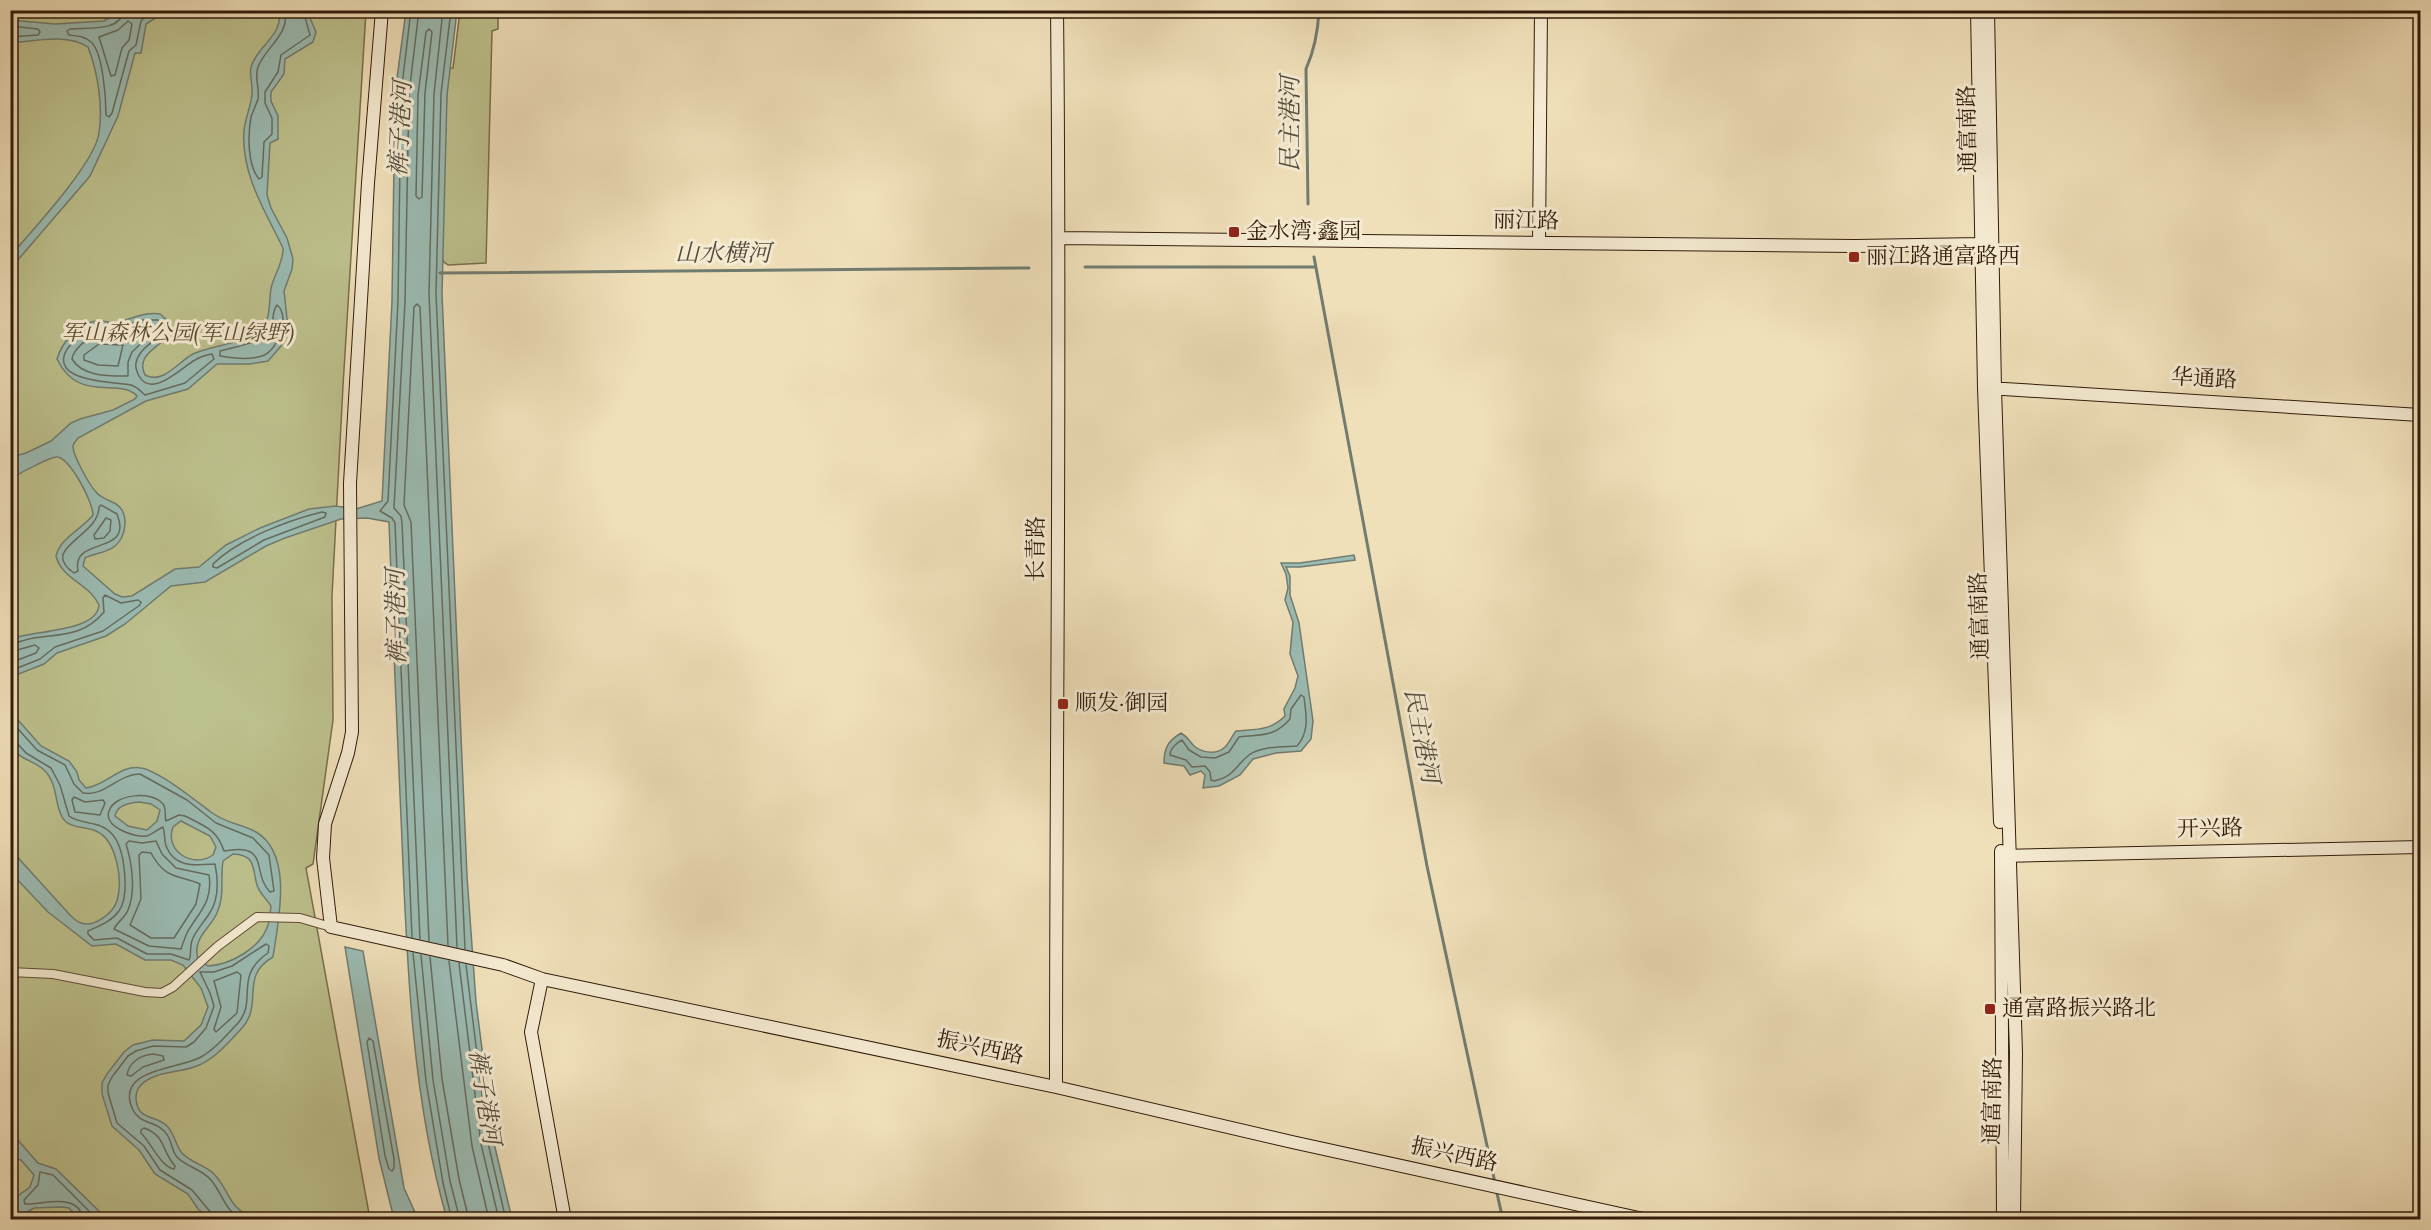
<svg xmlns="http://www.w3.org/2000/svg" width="2431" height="1230" viewBox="0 0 2431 1230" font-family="Vollkorn,'Noto Serif SC',serif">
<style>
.green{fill:#bdc18d;stroke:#786e4c;stroke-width:1.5}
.water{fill:#9bbcb4;stroke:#717c70;stroke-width:1.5;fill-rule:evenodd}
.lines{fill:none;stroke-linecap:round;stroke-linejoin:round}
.shore{stroke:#666c5f;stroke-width:1.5}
.stream{stroke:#717c70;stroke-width:3}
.street-casing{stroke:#624c36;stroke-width:10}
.secondary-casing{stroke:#321b0a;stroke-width:14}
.street{stroke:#f5ebd2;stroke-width:8}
.secondary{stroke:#f5ebd2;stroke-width:12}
.poi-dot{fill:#8f2418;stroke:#f5ebd2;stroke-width:2}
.labels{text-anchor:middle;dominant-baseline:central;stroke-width:6;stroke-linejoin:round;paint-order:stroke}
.street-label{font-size:22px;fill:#321b0a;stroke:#f5ebd2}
.poi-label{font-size:22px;fill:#321b0a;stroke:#f5ebd2;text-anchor:start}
.park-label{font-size:22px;font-style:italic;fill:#5c4d31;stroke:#f5ebd2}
.water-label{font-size:24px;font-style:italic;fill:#524b3d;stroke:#f5ebd2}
</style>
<rect width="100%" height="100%" fill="#f0e0ba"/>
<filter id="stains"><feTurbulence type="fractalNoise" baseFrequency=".00333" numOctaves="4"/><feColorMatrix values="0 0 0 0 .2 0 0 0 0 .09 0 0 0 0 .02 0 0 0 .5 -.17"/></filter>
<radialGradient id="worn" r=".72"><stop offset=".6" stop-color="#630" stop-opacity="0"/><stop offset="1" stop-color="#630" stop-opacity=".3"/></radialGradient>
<path class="green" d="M10,11H366L343,386L332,596L333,720L313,864L306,868L370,1219H11Z
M460,11H498V29L492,31L486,263L448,265L444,262L441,256L447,86L449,68H453Z"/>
<path class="water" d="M120,11H158L157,17L146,24L141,53H135L118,116L90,176L11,268V255C32,231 95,163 99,133C103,106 98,73 88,47C67,33 34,41 11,43V20L55,24L104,21Z
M279,11H307L316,32L313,42L285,59L284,74L271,92V101L278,116V139L270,143L267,195L271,208L287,238L293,259L292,269L284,291L288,328L281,346L268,361L250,364H217L188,389L146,401L78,438C76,441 74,442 73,446C72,454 90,486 96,492C102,499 109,500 116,504C130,513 126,537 115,546C107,553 95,553 85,558L83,566L115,594L122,597L132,596L175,569L199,567L226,545L260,528L309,509L336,506L356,509L382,501L392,301L395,93L406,11H457L447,95L442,294L467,876L476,1002L494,1143L512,1219H447C412,1099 407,965 402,841C397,735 393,628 389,522L367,518L341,519L285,538L266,546L205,582L171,586L125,624L106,636L57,653L44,664L11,677V639C31,630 97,633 99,605C89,583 62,580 56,556C61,537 81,530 93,515C93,502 70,458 57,457C52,456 16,475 11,479V457L26,453L51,441L71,423L80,419L113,410L135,399L137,396C120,377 78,404 57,359C61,344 78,323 96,321C104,320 111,324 119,322C134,318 144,312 160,314L169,322C178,345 132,348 145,375C163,385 179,361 193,354C212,345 249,343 262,328C271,319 269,299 271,288C274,275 284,261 283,248C265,211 241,174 244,131C245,118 251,107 252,94C253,85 249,75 251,67C257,46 284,35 279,11Z
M1354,555L1355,560L1300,567H1286L1290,576V595L1299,623L1313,721L1311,739L1301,751L1276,753L1253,759L1240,775L1219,786L1203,788L1205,775L1201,771L1190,775L1184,766L1164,763C1164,748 1168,741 1181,733C1188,737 1189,741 1194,746C1203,753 1217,755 1225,747C1229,743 1232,736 1236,731C1256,729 1270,731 1285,716L1284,709L1295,688L1298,676L1290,654L1293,622L1285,600L1288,588L1286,574L1281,563H1300Z
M10,711L41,746L69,761L77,772L79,780L86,788C106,786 120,764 141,768C159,771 195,800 211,812C228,825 241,823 256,832C294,854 278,922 273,957C239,976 264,1004 242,1028C229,1042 215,1059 197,1066C180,1073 154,1071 141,1085C134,1092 135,1103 140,1111C146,1119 160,1118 167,1126C175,1134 175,1145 182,1153C190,1162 204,1165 213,1173C232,1192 225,1206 255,1219H210L198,1209L188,1194L155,1174L139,1150L112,1126L102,1094V1083L107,1074L124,1052L133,1045L153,1040L184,1041L201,1025L208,1007L201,988L183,965L171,960H145L116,944L92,946L48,912L11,873V850L70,915C73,918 77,922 81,923C94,928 113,913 117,901C123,881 117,840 96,831C87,827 73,828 66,822C54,811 59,785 45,771C35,760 16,760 11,743C8,734 11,720 10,711ZM139,802L151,804L160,810L157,821L147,830L128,826L115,816C117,805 129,803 139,802ZM181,821L210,836L216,847L213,855C193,869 164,851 173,827ZM233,854C257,855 252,869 257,885C259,893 267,899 271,906C270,912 270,919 268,925C261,948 230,965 208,966L198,959C192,938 210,929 217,913C225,896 220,879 223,861Z
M345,947L363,951L404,1188L418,1219H394L379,1158Z
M10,1131L38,1163L56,1169L107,1219H79L69,1208L62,1207L34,1208L15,1219H11V1201L30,1187L34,1175L21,1160L11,1158Z"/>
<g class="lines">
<path class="shore" d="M124,10C120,33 86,27 70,29L67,31L69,35C77,36 85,36 91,42C103,52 106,99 106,115L109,117L112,113L129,51L136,45L141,21L152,10
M285,10C290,35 266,46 258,67C254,77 260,89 258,99C256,105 253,111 251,117C248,134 247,165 259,179L262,177L264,142L272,134V118L265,103V92L278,72L281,55L310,35L303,10
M411,10L401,94L398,301L388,501L380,511L392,518L395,523L412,937
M419,10L409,94L405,302L394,508L401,516L402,523L420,939
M443,10L434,94L429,294L457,947
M451,10L441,94L436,294L465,949
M128,21L132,24L129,40L122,48L115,75L111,76L99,37L118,30Z
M10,26L38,29L40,32L38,35L10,37
M429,29L432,32L425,93L422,197L419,199L416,196L418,95L426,32Z
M277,305C291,316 278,351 262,356C250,360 231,358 220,356V351C236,346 263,344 271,327C274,319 272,311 277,305Z
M141,320H158L164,327C159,342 139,346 136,363C135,367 137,372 139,376C152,399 182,367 195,360C200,357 206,355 212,354L214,359L185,383L145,395C140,391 138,387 131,385C118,382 53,383 65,353C69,344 83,333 92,329C100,325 110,329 119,328C127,326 134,322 141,320Z
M151,327L153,332L132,352L128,362V376C109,376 83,377 72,359C73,350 89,335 99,335C107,334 115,337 123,334C133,332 140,327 151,327Z
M99,344L123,345L118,366L98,365L84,360V355Z
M101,505L117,514C134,557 71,535 78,571L74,573C38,548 99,537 99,507Z
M322,512L326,513L325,517L264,540L217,568L213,567V564C238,539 289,520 322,512Z
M106,518L111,520L110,531L104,538L95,539L94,535Z
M10,644C18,643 26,639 34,638C62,634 84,636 104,612L103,598L105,595L121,603L138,600L141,602L140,605L103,631L55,647L40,659L10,671
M10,652L35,645L39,648L36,653L10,663
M1301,695L1304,697C1306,715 1310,731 1297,746C1283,747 1260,746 1249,755C1235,766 1235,776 1214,781L1211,780L1210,772L1205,766L1192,767L1186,760L1170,755C1170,749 1176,743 1182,740L1189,750L1201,757L1215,758L1229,752L1239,737C1262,734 1273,738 1290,719L1291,709Z
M10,720L37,750L65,765L74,784L83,793C105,797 118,774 140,774L187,800L216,823L253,838L269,855L274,891L270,892C251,873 271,842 224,851C217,829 204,826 185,816L179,815L166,821C164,816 167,809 163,804C153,791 115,793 109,811C103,827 135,838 147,836C153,834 158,829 163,827C165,833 164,839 166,846C175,869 197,865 215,864C218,879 219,900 209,914C204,922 197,929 193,938C189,946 192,954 189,960L171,954H147L117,938L94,940L88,934V931C99,926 111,922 119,911C130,895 125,848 112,834C100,820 81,825 69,816L60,785L51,768L26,753L16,742L10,740
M74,797L85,802L103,800L105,803L100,815L75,812L72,800Z
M129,841L142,843L156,841L162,854L176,868L209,875C213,901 200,911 188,931C185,937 183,943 181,949L149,946L114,929C117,922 125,918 128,910C136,891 132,863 126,844Z
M142,852L151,853C166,880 176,874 200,884L196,904L174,938H151L130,925L141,899L139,855Z
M429,941L411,522L404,505L414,307L417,304L420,307L448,945
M413,953L426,1081L443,1183L452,1220
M421,955L433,1080L450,1181L460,1220
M430,957L442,1079L459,1179L469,1220
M449,961L472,1146L489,1220
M459,963L481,1144L499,1220
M466,965L488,1143L506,1220
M237,972L241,975L237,1013L216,1032L214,1029L221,1007L214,981Z
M369,1038L373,1041L394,1159V1168L392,1171L389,1169L385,1156L367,1042Z
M153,1054L163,1056L164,1060L143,1067L131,1076L127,1075C129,1062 141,1055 153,1054Z
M144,1128C166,1136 161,1150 175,1166L174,1169C161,1167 151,1143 141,1133V1130Z
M83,1220C80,1191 42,1205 25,1204L24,1200L38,1185L40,1172L53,1175L98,1220
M213,1220L212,1214L192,1190L160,1170L144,1146L117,1123L108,1093V1085L112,1077L128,1056L136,1051L153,1046L186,1047L194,1042L206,1028L214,1006L210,993L200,972H214L232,966L266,944L269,946L268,953C233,977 258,1000 238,1023C227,1035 215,1049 201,1057C181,1069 113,1068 133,1110C140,1125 160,1121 168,1136C172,1143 172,1151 177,1157C186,1167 202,1169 211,1180C222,1193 225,1210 241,1220"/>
<path class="stream" d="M1308,204L1306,69C1315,49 1318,32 1319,10
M1314,257L1427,866L1495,1183
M1085,267H1316
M440,273L1029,268
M1496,1189L1503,1220"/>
<defs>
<path id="street" d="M10,972L53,974L145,992L162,993L173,987L218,946L257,917L300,918L331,927"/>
<path id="secondary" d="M382,10L368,183L350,483L352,732L348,753L325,824L323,858L331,927L503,965L542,979
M1977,10L1984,388L2000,822
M1988,10L1995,388L2016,1053L2014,1220
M1060,238L1855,246L1981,244
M1539,243L1541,10
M1988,388L2420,415
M2001,851L2003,1220
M2002,856L2420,847
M1056,1087C1056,728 1061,369 1057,10
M565,1220L531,1032L542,979L1056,1087L1292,1142L1648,1220"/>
</defs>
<use href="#street" class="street-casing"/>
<use href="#secondary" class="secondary-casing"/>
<use href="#street" class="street"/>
<use href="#secondary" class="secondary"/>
</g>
<g class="poi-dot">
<rect x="1228" y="226" width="12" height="12" rx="3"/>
<rect x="1848" y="251" width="12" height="12" rx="3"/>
<rect x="1057" y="698" width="12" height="12" rx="3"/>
<rect x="1984" y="1003" width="12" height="12" rx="3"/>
</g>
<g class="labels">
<g class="street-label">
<text transform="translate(1969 129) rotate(-91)">通富南路</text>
<text transform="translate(1526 222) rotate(1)">丽江路</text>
<text transform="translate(2204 380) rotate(3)">华通路</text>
<text transform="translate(1037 549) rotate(-90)">长青路</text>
<text transform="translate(1981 616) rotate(-92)">通富南路</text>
<text transform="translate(2210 830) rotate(-1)">开兴路</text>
<text transform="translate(980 1049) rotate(12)">振兴西路</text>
<text transform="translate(1994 1101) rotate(-89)">通富南路</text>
<text transform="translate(1454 1156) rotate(12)">振兴西路</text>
</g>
<g class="poi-label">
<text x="1246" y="232">金水湾·鑫园</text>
<text x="1866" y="257">丽江路通富路西</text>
<text x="1075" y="704">顺发·御园</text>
<text x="2002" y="1009">通富路振兴路北</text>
</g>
<g class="park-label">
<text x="178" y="334">军山森林公园(军山绿野)</text>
</g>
<g class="water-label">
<text transform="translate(1292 124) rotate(-90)">民主港河</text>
<text transform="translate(402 129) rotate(-87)">裤子港河</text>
<text x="723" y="255">山水横河</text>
<text transform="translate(398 617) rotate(-91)">裤子港河</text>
<text transform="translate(1420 736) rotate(79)">民主港河</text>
<text transform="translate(483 1097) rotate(81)">裤子港河</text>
</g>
</g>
<rect width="2431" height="1230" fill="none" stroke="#f0e0ba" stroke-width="36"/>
<rect x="12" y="12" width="2407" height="1206" fill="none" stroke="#321b0a" stroke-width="3"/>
<rect x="18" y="18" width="2395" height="1194" fill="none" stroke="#321b0a" stroke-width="1.5"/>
<rect width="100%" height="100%" filter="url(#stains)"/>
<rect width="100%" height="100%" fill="url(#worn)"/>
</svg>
